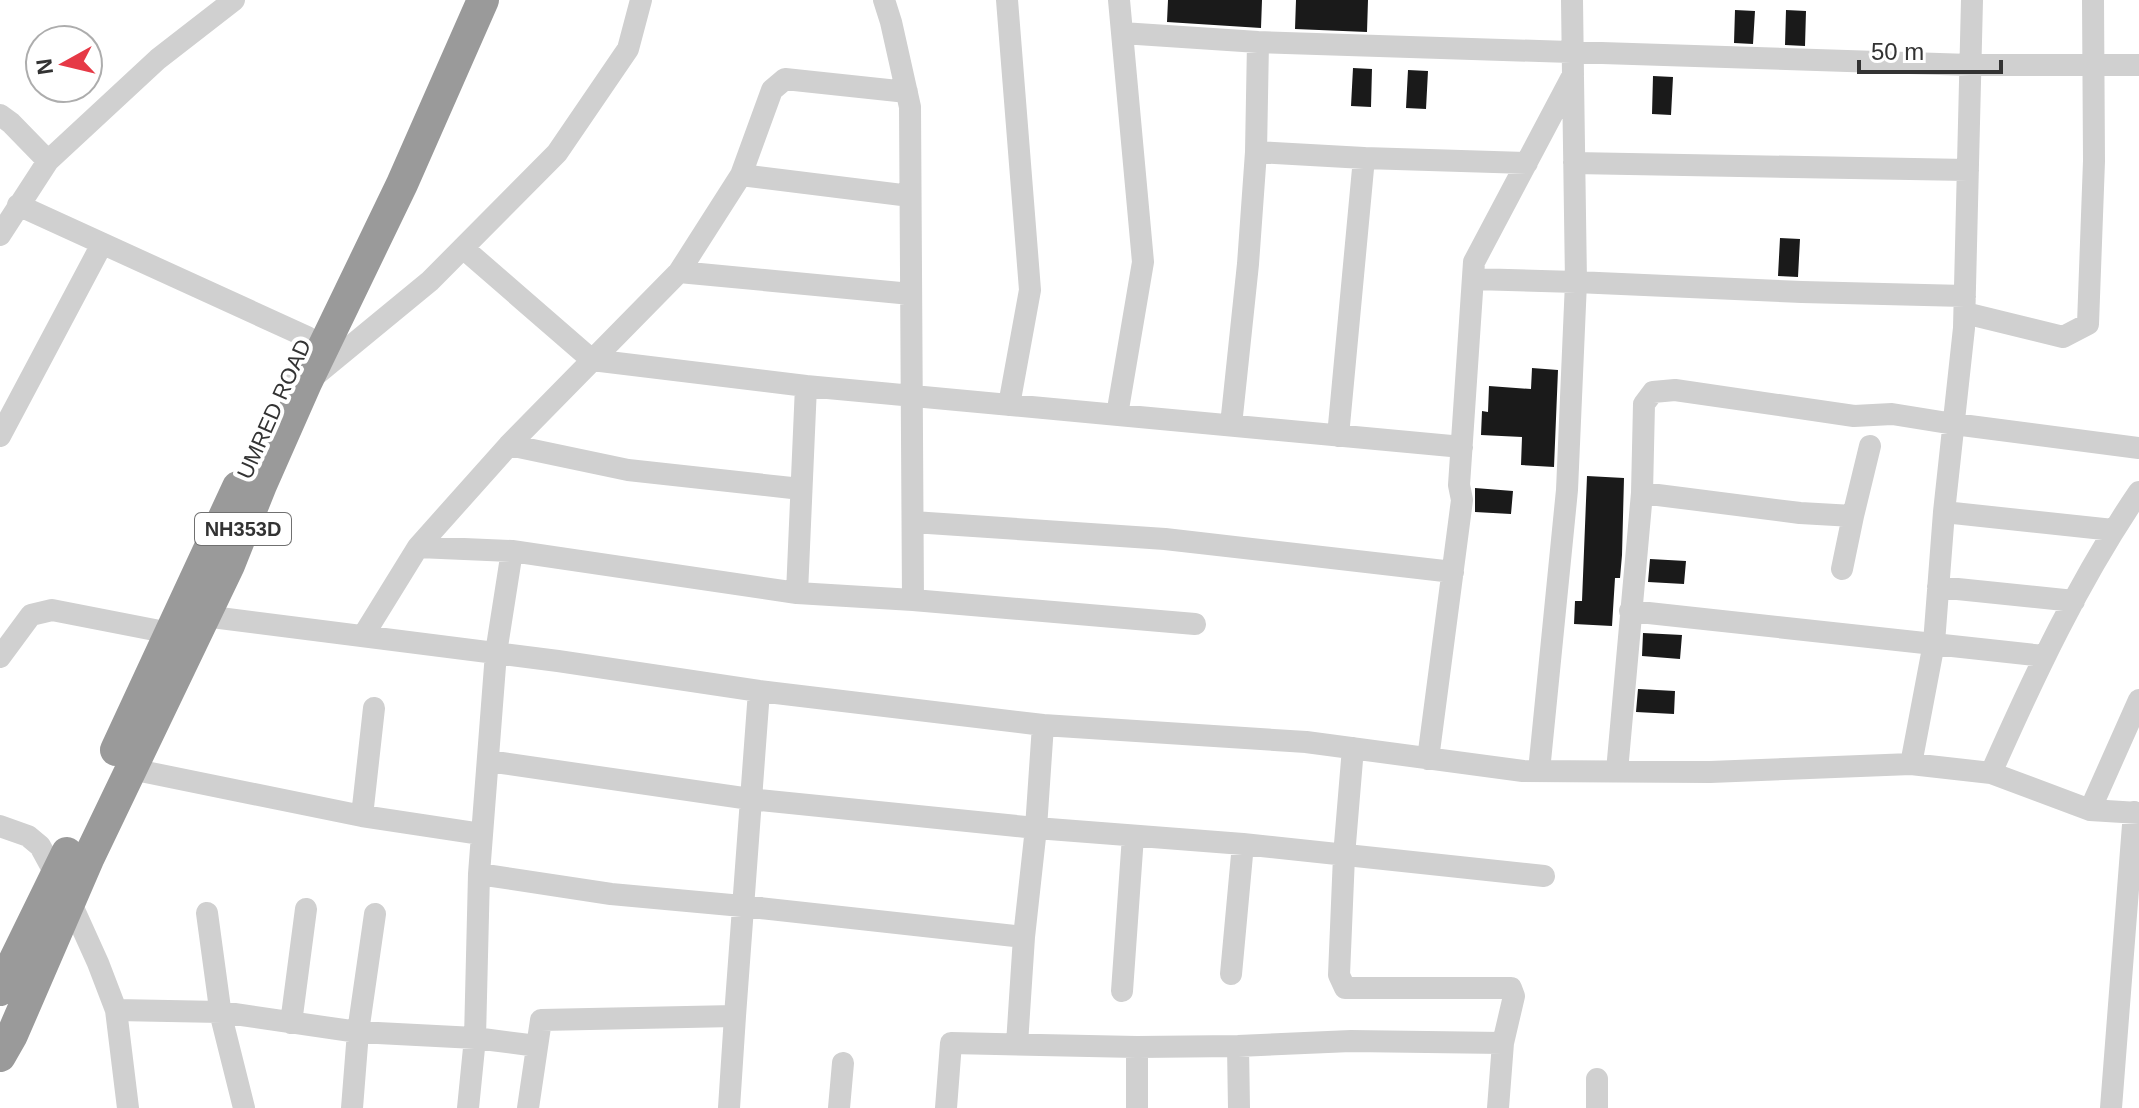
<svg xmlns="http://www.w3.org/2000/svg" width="2139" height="1108" viewBox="0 0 2139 1108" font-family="Helvetica,sans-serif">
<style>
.building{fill:#1a1a1a}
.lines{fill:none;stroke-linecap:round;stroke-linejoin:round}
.minor{stroke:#d0d0d0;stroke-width:22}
.highway{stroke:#9a9a9a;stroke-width:32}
.labels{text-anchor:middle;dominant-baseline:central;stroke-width:8;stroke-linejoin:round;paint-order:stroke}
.shield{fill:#fff;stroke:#707070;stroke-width:2}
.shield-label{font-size:20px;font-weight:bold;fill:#333}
.street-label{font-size:22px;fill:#333;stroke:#fff}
</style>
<rect width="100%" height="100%" fill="#fff"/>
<path class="building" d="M1168,0H1262L1261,28L1167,22Z
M1296,0H1368L1367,32L1295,29Z
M1735,10L1755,11L1753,44L1734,43Z
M1786,10L1806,11L1805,46L1785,45Z
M1353,68L1372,69L1371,107L1351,106Z
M1408,70L1428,71L1426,109L1406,108Z
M1653,76L1673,77L1671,115L1652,114Z
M1780,238L1800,239L1798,277L1778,276Z
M1532,368L1558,370L1554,467L1521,465L1522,437L1481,435L1482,411L1488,412L1489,386L1531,389Z
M1587,476L1624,478L1622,555L1620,578H1615L1612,626L1574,624L1575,601H1582Z
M1475,488L1513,491L1511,514L1475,512Z
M1650,559L1686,561L1684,584L1648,582Z
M1643,633L1682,635L1680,659L1642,656Z
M1638,689L1675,691L1674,714L1636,712Z"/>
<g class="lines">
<path class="minor" d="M884,0L891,22L910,107L913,600L1195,624
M1007,0L1030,290L1009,405
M1122,33L1258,42L1970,65H2139
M907,92L785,79L772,90L741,175L910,196
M0,115L11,123L48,161L0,235
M1256,152L1364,158
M48,161L158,59L234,0
M1574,163L1968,170
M18,205L307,337L323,347
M679,272L911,294
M1473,279L1576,282L1573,78
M1965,313L2063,337L2088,324L2094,161L2093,0
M290,375L306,383L430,281L557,153L628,49L641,0
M806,386L1462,447
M1117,415L1143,262L1119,0
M1231,425L1248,264L1256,152L1258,42
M0,436L102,244
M1338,436L1364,158L1527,163
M509,445L628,470L801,489
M1642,493L1800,513L1853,516L1870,446
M1944,512L2113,530
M913,522L1165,539L1453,572
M418,547L512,551L797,593L806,386L592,360L463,248
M512,551L496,653L479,874L611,894L742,906L1024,937L1036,828L1243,844L1544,876
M1842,569L1853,516
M1938,587L2074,601
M797,593L913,600
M1630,611L2044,656
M204,616L558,661L759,691L1043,725L1036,828L750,799L488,761
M363,636L418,547L509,445L679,272L741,175
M0,657L31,615L52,610L170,633
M2139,700L2090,810L2139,813
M1043,725L1306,742L1523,771L1710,772L1911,764L1991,773L2090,810
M1353,748L1344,856L1339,975L1345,988H1511L1514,996L1503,1043
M1428,759L1462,500L1459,485L1474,262L1573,75L1572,0
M1911,764L1934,643L1944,512L1964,328L1972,0
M131,769L362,816L481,834
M1539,771L1567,490L1576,282L1802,292L1965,296
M1617,771L1642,493L1644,404L1653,392L1675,390L1854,416L1892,414L1954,424L2139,448
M1991,773C2034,676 2079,580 2139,492
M362,816L374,708
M0,826L28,836L40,846L70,901L98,963L116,1010L128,1108
M207,913L221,1016L244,1108
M1231,974L1243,844
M1122,991L1133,836
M116,1010L221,1012L358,1032L475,1038L537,1046
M735,1016L759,691
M291,1023L306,909
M1017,1044L1024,937
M1238,1046L1239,1108
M1137,1047V1108
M1597,1079V1108
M352,1108L358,1032L375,914
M468,1108L475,1038L479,874
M528,1108L541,1020L735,1016L729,1108
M839,1108L843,1063
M946,1108L951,1043L1137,1047L1238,1046L1351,1041L1503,1043L1498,1108
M2111,1108L2134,812"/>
<path class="highway" d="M116,750L238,487
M0,990L67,853
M0,1056L12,1035L89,857L229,565L261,485L306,383L402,184L483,0"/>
</g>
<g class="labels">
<rect class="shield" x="195" y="513" width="96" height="32" rx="6"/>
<g class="shield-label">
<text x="243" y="529">NH353D</text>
</g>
<g class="street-label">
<text transform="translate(274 409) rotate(-66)">UMRED ROAD</text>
</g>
</g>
<g transform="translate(64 64) rotate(262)"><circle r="38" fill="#ffffff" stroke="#adadad" stroke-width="2"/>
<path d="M0-6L14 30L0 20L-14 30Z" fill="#e63946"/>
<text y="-12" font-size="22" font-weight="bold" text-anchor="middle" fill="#333333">N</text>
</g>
<path d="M1859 60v12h142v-12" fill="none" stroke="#333333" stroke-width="4"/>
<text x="1871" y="60" font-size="24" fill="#333333" stroke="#ffffff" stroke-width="6" paint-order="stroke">50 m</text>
</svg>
